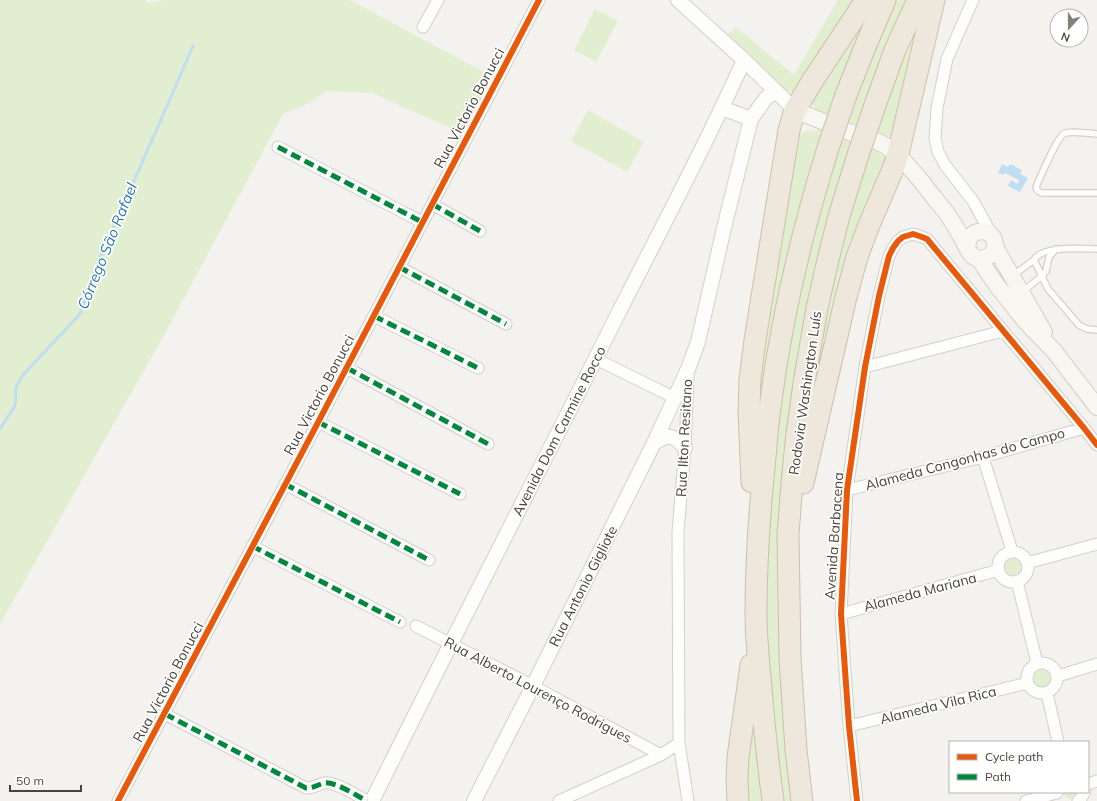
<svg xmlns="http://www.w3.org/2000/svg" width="1097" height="801" viewBox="0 0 1097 801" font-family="Mulish,sans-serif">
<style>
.green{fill:#e1eecf}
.water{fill:#c0ddf1}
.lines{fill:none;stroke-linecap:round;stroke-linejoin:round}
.stream{stroke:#c0ddf1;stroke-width:3}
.service-casing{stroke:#d2d0cb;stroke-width:8}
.minor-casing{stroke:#d2d0cb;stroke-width:13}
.tertiary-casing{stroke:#d2d0cb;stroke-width:16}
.secondary-casing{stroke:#d3cfc5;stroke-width:18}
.motorway-casing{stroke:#ccbfa9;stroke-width:23}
.service{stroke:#fdfdfc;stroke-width:5.5}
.minor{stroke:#fdfdfc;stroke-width:11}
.tertiary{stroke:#fdfdfc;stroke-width:14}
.secondary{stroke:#f7f6f1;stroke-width:16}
.motorway{stroke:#ede8db;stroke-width:21}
.motorway-bridge-casing{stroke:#ccbfa9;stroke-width:23;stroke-linecap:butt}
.motorway-bridge{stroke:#ede8db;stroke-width:21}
.quiet{stroke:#00873e;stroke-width:5;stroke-dasharray:10 5;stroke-linecap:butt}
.cycleway-casing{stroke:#fff;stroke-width:8}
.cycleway{stroke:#e8590c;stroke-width:6}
.labels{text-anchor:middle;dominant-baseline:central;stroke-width:3.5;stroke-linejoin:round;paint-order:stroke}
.street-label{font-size:14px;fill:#4b4439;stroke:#fff}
.water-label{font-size:15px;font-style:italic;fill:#2e7ab2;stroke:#fff}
</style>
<rect width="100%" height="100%" fill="#f4f2ee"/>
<path class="green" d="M0,0H145L149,3L163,0H350L493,77L462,133L372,93L327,91L308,104L283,114L163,337L0,624Z
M838,0H860L794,92H790L781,88L727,35L736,27L794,75Z
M892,0H911L860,126L848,122L864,74Z
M925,5L895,135C887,137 882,137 874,136Z
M871,8L850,56L828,119C818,112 812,111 812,98Z
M595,9L618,21L596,62L574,50Z
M588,110L644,142L627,172L571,141Z
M822,128L825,129L756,454L752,417L796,139L801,133L807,130L815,131Z
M843,134L853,137L845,160L827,227L794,408L797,801H778L764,671L765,512L798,275Z
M872,145L876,151L890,161L808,422C814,384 819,347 827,310C839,254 855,200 872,145Z
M1004 566a9 9 0 1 1 18 0a9 9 0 1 1-18 0Z
M1033 678a9 9 0 1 1 18 0a9 9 0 1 1-18 0Z
M753,714L762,801H745L744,775Z
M1062,792H1080C1076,797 1073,800 1067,798Z"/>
<path class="water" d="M1002,164L1008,167L1010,164L1022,170L1020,174L1028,178L1020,192L1008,186L1011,180L1018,184L1019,180L1005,173L1003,175L998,173Z"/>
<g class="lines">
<path class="stream" d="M0,429L15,406L16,387L23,375L80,314L100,258L167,106L193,46"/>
<defs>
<path id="service" d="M1097,134C1089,133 1072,131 1065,133C1058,135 1042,174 1038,182C1035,188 1036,191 1042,193H1097
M1034,260L1048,289L1079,325L1087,329L1097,330
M1012,276L1034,260C1042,245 1082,249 1097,249
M1022,292L1042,276L1046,271L1049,257L1056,249"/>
<path id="minor" d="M973,0L947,59L937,108L935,138L938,152L945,165L973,201L988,228L989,234
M423,27L438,0
M278,147L422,222
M432,204L480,231
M399,267L506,324
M374,316L478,368
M596,359L675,398
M865,367L1003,331
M347,368L488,444
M318,422L460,494
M983,457L1012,551
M285,484L429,560
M847,490L983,457L1084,428
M252,546L400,622
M998 567a15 15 0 1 1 30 0a15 15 0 1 1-30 0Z
M1027,563L1097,544
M1017,581L1037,663
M841,614L999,570
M416,626L533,686L661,755
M1027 678a15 15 0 1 1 30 0a15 15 0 1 1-30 0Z
M1058,676L1097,664
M1047,693L1058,742
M165,714L306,788C314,788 317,785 324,783C335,781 357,796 367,801
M849,726L1028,683
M1088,784L1097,781
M118,801C260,535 399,267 539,0
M559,801L661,755L679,743
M688,801L679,743L678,532L685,448L688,374
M857,801L849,726L841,614L847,490L865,367L879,296L889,256L893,248L898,241L903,237L913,234L922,237L927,239L1084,428L1097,445
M1026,801L1057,793
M1078,801L1082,797L1085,792"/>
<path id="tertiary" d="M678,0L744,60L795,110
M722,108L751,119
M654,443C669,434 673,434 685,448
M372,801C453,637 538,474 620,310C662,227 706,145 744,60
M474,801L533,686L654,443L688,369L698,342L724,228L751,119L766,98L776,91"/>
<path id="secondary" d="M795,110C814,118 833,126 852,133C862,136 877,140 886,146C900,155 911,169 922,182C929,192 937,201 945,211C953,221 959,233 965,244C968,249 969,254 974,257C983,262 996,255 995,244C994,228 968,225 967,248
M995,247L1044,332
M979,259L998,287L1026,322L1054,351L1097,407"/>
<path id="motorway" d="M846,95L863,52L885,0
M874,108L895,50L918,0
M752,482L749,412L750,379L755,340L789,130L795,110L813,80L866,0
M803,483L846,297L857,257L869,225L893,169L898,154L934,0
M738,801L737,778L738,757L751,665
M773,801C768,763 764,726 761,688C759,664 756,639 756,615C756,566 759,517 764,468C766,448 767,428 770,408C781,319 802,231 829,145
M802,801L796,750L790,658L788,534L792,483L797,433L805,377L817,308L828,260L839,216L858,155"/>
</defs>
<use href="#service" class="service-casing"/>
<use href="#minor" class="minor-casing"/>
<use href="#tertiary" class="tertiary-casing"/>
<use href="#secondary" class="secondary-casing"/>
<use href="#motorway" class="motorway-casing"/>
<use href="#service" class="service"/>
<use href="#minor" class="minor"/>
<use href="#tertiary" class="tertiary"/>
<use href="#secondary" class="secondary"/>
<use href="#motorway" class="motorway"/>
<defs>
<path id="motorway-bridge" d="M829,145L846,95
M858,155L874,108"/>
</defs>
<use href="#motorway-bridge" class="motorway-bridge-casing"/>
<use href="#motorway-bridge" class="motorway-bridge"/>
<path class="quiet" d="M278,147L422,222
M432,204L480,231
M399,267L506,324
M374,316L478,368
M347,368L488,444
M318,422L460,494
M285,484L429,560
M252,546L400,622
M165,714L306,788C314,788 317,785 324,783C335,781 357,796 367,801"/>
<defs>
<path id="cycleway" d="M118,801C260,535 399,267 539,0
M857,801L849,726L841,614L847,490L865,367L879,296L889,256L893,248L898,241L903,237L913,234L922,237L927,239L1084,428L1097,445"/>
</defs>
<use href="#cycleway" class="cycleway-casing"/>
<use href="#cycleway" class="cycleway"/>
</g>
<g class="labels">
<g class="street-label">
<text transform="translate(469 108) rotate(-62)">Rua Victorio Bonucci</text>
<text transform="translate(805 393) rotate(-82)">Rodovia Washington Luís</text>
<text transform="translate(319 395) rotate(-62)">Rua Victorio Bonucci</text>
<text transform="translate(559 431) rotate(-63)">Avenida Dom Carmine Rocco</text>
<text transform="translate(684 438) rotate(-87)">Rua Ilton Resitano</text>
<text transform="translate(965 459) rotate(-15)">Alameda Congonhas do Campo</text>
<text transform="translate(834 536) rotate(-86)">Avenida Barbacena</text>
<text transform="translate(583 586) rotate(-63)">Rua Antonio Gigliote</text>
<text transform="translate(920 592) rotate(-15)">Alameda Mariana</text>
<text transform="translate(168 682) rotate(-62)">Rua Victorio Bonucci</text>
<text transform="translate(538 690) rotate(28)">Rua Alberto Lourenço Rodrigues</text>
<text transform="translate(938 705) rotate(-14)">Alameda Vila Rica</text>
</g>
<g class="water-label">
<text transform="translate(107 246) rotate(-68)">Córrego São Rafael</text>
</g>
</g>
<rect x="949" y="741" width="140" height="52" fill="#ffffff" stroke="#b7b4b0"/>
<rect x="957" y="754" width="20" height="6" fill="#e8590c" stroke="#b7b4b0"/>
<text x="985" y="761" font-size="12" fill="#4b4439">Cycle path</text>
<rect x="957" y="774" width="20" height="6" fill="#00873e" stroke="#b7b4b0"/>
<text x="985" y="781" font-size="12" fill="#4b4439">Path</text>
<g transform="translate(1069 28) rotate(201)"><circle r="19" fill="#ffffff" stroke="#b7b4b0"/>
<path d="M0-3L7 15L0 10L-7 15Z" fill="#868178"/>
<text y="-6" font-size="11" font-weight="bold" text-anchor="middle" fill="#4b4439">N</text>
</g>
<path d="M10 785v6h71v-6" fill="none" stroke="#4b4439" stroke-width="2"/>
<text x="16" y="785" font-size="12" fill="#4b4439" stroke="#ffffff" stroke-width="3" paint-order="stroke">50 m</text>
</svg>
